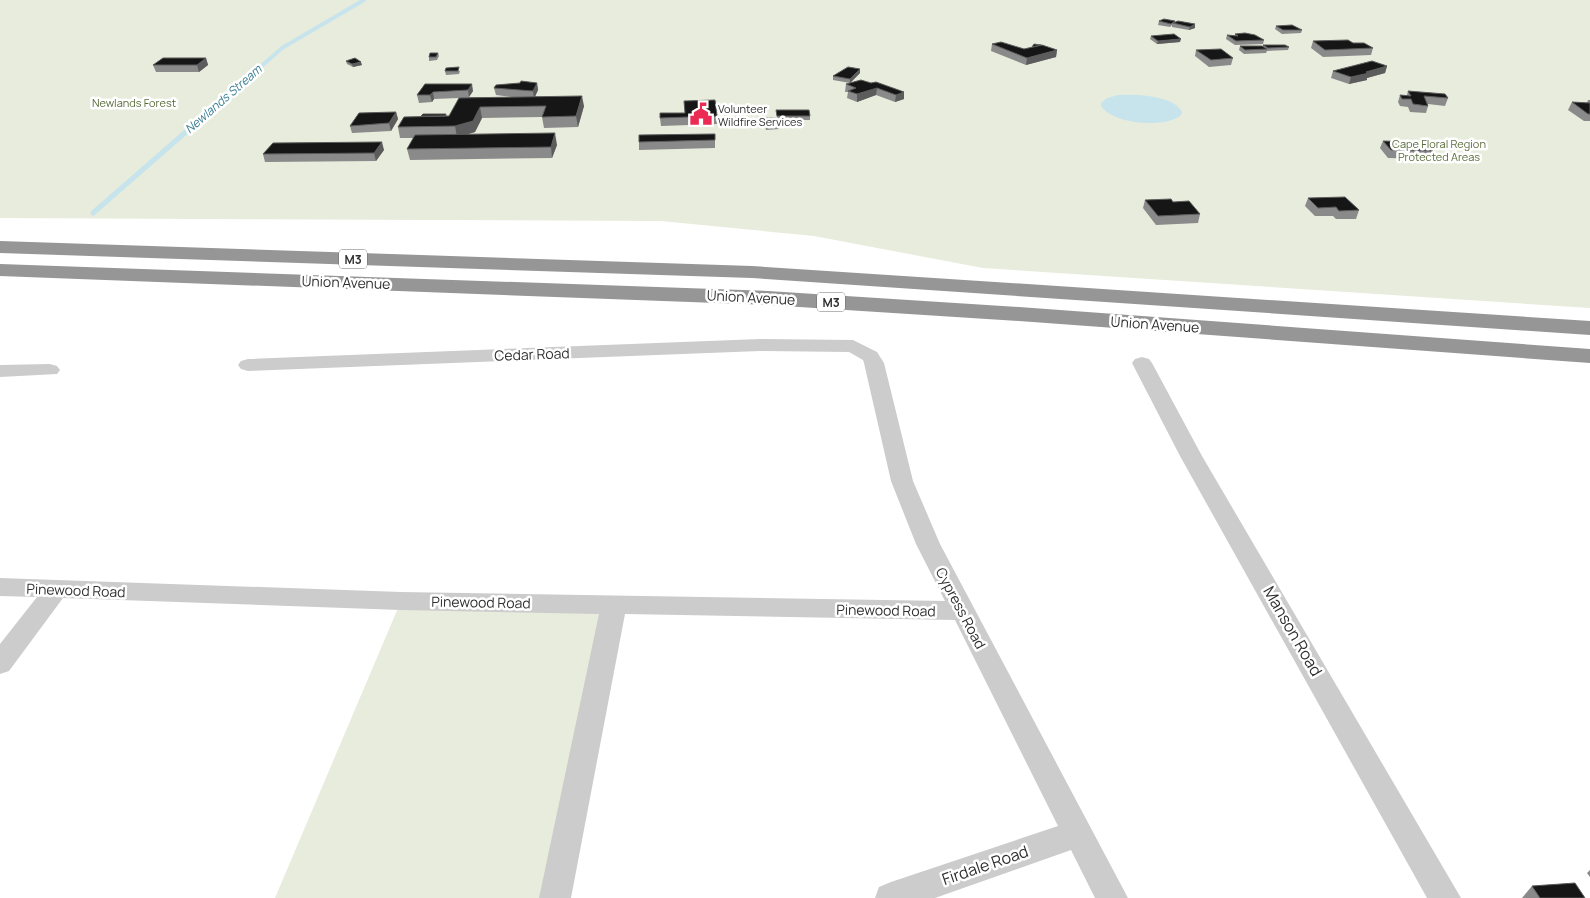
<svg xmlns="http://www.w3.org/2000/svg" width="1590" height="898" viewBox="0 0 1590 898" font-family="Manrope,sans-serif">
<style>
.green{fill:#e7ecdc}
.water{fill:#c7e4ed}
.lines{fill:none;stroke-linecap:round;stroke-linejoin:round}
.stream-far1{stroke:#c7e4ed;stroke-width:4}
.stream{stroke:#c7e4ed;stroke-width:5}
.street{fill:#ccc;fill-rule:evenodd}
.highway{fill:#969696;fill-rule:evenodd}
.wall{fill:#8a8a8a}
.shaded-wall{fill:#5c5c5c}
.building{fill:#161616;stroke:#5c5c5c}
.labels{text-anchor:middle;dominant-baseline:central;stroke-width:5;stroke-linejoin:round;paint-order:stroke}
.far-park-label{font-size:11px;fill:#596c3a;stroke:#fff}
.far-poi-label{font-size:11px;fill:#2f2f2f;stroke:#fff;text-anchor:start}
.far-water-label{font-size:12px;font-style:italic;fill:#397e94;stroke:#fff}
.shield{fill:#fff;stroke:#6d6d6d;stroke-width:1}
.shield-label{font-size:12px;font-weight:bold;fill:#2f2f2f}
.street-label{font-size:14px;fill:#2f2f2f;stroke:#fff}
.near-street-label{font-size:16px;fill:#2f2f2f;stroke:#fff}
</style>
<rect width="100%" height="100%" fill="#fff"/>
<path class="green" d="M0,0H1590V308L983,268L814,236L661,221L0,218Z
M401,601L614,604L555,898H275Z"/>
<path class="water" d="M1119,95C1136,94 1173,95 1182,112L1181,115C1166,129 1112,124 1101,106V103L1107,98Z"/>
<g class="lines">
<path class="stream-far1" d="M217,105L282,48L364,0"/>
<path class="stream" d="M93,213L219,103"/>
<path class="street" d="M760,339L853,340L877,352L884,363L913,481L940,544L1128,898H1095L1071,850L935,898H875L879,887L891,882L1058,826L955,620L625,614L571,898H539L599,614L401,610L63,598L9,671L0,674V644L37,597L0,596V578L401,592L945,601L916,544L891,481L864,363L863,360L849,352L760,351L248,371L241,369L238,365L241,361L248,359Z
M1142,357L1149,359L1152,363L1202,456L1461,898H1427L1180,456L1132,363L1135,359Z
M50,364L57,366L60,370L57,374L0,377V365Z"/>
<path class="highway" d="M0,241L752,266L1590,321V335L752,278L0,253Z
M0,264L768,291L1019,307L1590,349V363L1019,321L768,305L0,276Z"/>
</g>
<path class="wall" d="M1159,21H1175V22L1195,24V28L1189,30L1172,27V25L1170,27L1158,25Z
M1276,26L1302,30L1301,33L1282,34L1275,29Z
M1235,34L1264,40L1263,44L1235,45L1226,39L1227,35L1235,36Z
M1151,36L1180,42L1157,44L1150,39Z
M1313,41L1353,43L1373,48L1371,55L1323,57L1311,48Z
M992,44L1024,49L1032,48V47L1057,50L1056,57L1026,65L991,51Z
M1263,45L1289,47L1288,50L1267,51L1266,53L1244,54L1239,50L1240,46H1263Z
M1196,50L1233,58L1231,65L1209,67L1195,56Z
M438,53L439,56L437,60L429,61V57Z
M206,58L208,65L199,72H156L153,65Z
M346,61L362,65L353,67L347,64Z
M1387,66L1385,73L1367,78V80L1349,84L1331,78L1333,71Z
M445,71H460L459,74L446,75Z
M860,73L850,83L833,80V76Z
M537,83L538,90L535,96L584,106L578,127L544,128L542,117L482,118L475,132L466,135L557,145L552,158L410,160L407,149L414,138H400L398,127L421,116L446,114L447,116H449L459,98L434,99L432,102L419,103L417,95L425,84L473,91L469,97H512L496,95L494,88Z
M871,83L904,92V99L895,102L876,95L857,102L847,98L848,92H845L846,84Z
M1408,91L1448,98L1445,106L1428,104V106L1426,113L1410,112L1408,107L1400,106L1398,102L1400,95H1407Z
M715,100L717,124L661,126L660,118L685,113Z
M1588,100H1590V121H1584L1568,110L1572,102L1587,103Z
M776,110L810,116V120H778L779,129L766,130L764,118H777Z
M396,112L398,119L391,131L352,133L350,126Z
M715,134V148L639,150V142Z
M1383,141L1433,151L1430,159L1388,158L1380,148Z
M384,150L376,161L265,162L263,154Z
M1308,198L1359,210L1356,219H1336L1333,216H1315L1305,206Z
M1145,200L1173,202L1200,214L1198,223L1156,225L1143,208Z
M1590,870V877L1587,873Z
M1532,886L1585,898H1522Z"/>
<path class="shaded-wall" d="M1195,24V28L1189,30L1190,27Z
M1181,39L1180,42L1157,44L1158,41Z
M1057,50L1056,57L1026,65L1027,58Z
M206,58L208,65L199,72L197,65Z
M361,62L362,65L353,67L352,64Z
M1387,66L1385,73L1367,78V80L1349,84L1351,77L1366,72Z
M860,69V73L850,83V79Z
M537,83L538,90L534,99L533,91Z
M472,84L473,91L469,97L468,90Z
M877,88L876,95L857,102V94Z
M433,92L434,99L432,102L430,95Z
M904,92V99L895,102L896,95Z
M582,96L584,106L578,127L576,116Z
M480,107L482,118L475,132L457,137L455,126Z
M396,112L398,119L391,131L389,123Z
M555,133L557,145L552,158L551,147Z
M382,142L384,150L376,161L374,153Z"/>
<path class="building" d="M1164,19L1175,21L1171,24L1159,21Z
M1178,21L1195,24L1190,27L1173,23Z
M1292,25L1302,30H1283L1276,26Z
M1245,33L1255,35L1264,40L1236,41L1227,35L1238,36L1235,34Z
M1174,34L1181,39L1158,41L1151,36Z
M1348,40L1353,43H1364L1373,48L1325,50L1313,41Z
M1001,42L1024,49L1042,45L1057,50L1027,58L992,44Z
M1034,44L1041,45L1032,47Z
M1263,45H1285L1289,47L1268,48Z
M1240,46H1262L1267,49L1245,50Z
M1221,49L1233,58L1211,60L1196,50Z
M430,53H438L436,57H429Z
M163,58H206L197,65H153Z
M355,58L361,62L352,64L346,61Z
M1372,61L1387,66L1366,72L1369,73L1351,77L1333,71Z
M459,67L458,71H445L446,68Z
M848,67L860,69L850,79L833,76Z
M861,80L871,83L876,82L904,92L896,95L877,88L857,94L848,91L856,88L846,84Z
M521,81L537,83L533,91L494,88L496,85L520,83Z
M425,84H472L468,90L433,92L430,95H417Z
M1408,91L1445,94L1448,98L1424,96L1428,106L1413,104L1411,99H1402L1400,95L1411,96Z
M582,96L576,116L542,117L546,106L480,107L473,121L455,126L398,127L404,117L449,116L459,98Z
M715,100L717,116L660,118V113H685L684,101Z
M1572,102L1590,103V114H1588Z
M776,110H809L810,116H777Z
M396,112L389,123L350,126L359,113Z
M423,114H446L445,116H421Z
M764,118H778L779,125L766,126Z
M555,133L551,147L407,149L415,135Z
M715,134V140L639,142V135Z
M1383,141L1424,142L1433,151L1391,150Z
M382,142L374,153L263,154L273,143Z
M1345,197L1359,210L1339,211L1336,207L1318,208L1308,198Z
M1171,199L1173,202L1189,201L1200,214L1158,216L1145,200Z
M1575,883L1585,898H1540L1532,886Z"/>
<defs>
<symbol id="civic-bare" viewBox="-9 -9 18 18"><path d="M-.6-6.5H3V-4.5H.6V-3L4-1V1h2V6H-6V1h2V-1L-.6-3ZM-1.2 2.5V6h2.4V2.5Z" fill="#eb2b54" stroke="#fff" stroke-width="2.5" paint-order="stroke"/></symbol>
</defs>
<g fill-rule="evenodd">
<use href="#civic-bare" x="685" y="98" width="32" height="32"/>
</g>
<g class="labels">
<g class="far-park-label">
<text x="134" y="102">Newlands Forest</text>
<text x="1439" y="143">Cape Floral Region<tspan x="1439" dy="13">Protected Areas</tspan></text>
</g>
<g class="far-poi-label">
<text x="718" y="108">Volunteer<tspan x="718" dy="13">Wildfire Services</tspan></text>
</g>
<g class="far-water-label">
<text transform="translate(223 99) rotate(-41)">Newlands Stream</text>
</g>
<g class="shield">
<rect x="339" y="249.5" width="28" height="19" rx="4"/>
<rect x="817" y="292.5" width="28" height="19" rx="4"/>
</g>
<g class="shield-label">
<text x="353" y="259">M3</text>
<text x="831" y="302">M3</text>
</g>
<g class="street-label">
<text transform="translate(346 282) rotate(2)">Union Avenue</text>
<text transform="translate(751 297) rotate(3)">Union Avenue</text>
<text transform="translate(1155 324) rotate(4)">Union Avenue</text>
<text transform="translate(532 354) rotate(-2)">Cedar Road</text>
<text transform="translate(76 590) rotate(2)">Pinewood Road</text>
<text transform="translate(481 602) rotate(1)">Pinewood Road</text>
<text transform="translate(961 608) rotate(62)">Cypress Road</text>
<text transform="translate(886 610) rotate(1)">Pinewood Road</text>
</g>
<g class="near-street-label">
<text transform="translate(1293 631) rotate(60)">Manson Road</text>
<text transform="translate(985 865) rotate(-19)">Firdale Road</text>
</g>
</g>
</svg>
